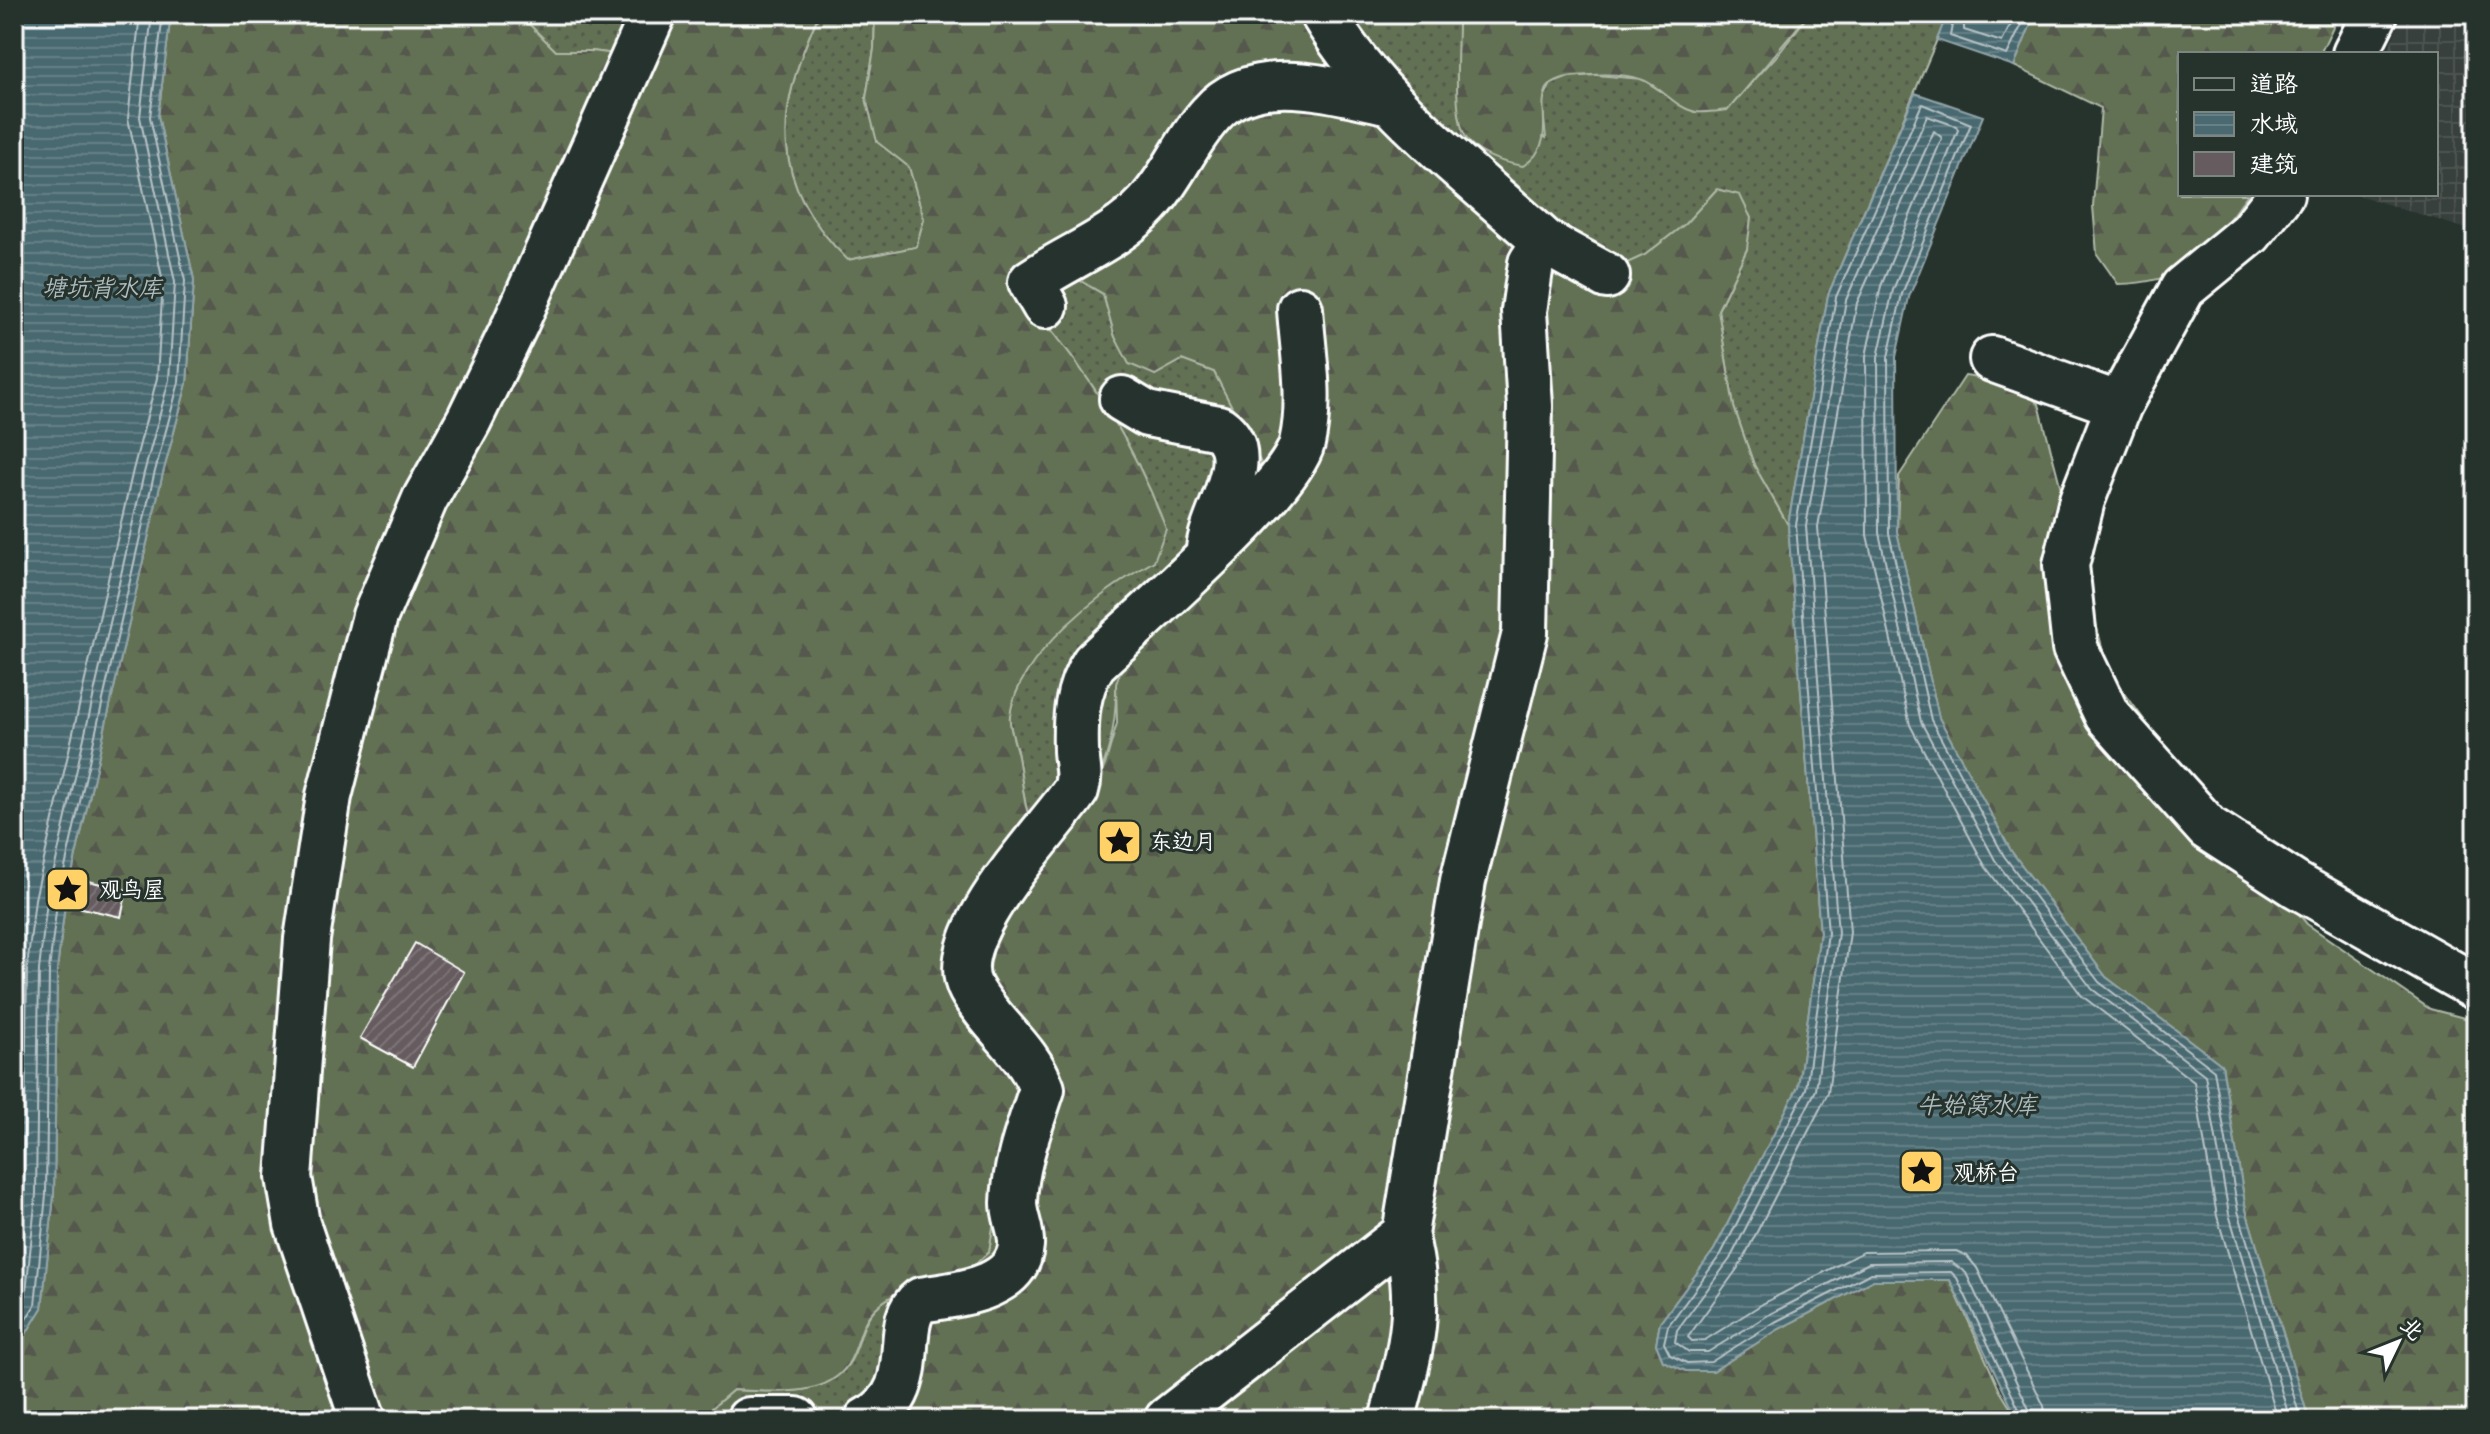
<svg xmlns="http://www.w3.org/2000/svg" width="2490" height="1434" viewBox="0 0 2490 1434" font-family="Delius,'LXGW WenKai TC',sans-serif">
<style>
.industrial{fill:url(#industrial-grid)}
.grass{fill:url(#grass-dots);stroke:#b0b8a8;stroke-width:2}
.forest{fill:url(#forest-firs);stroke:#b0b8a8;stroke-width:2;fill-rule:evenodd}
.water{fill:url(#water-rules);stroke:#92a5aa;stroke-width:2}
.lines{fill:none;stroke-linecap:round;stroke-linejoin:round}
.shore{stroke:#b7c3c6;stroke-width:2}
.building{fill:url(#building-hatch);stroke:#fff;stroke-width:2}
.minor-casing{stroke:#fff;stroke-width:50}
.minor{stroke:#26332d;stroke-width:44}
.labels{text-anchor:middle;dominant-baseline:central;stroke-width:6;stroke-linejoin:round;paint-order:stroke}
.poi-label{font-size:22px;fill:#fff;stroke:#26332d;text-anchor:start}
.water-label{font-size:24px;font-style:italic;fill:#aebcbf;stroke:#26332d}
</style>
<defs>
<pattern id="industrial-grid" width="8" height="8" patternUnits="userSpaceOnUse" patternTransform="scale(2)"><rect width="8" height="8" fill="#393f3c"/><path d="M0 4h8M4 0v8" fill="none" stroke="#4d5250"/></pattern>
<pattern id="grass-dots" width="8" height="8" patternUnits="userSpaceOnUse" patternTransform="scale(2)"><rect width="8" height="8" fill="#627152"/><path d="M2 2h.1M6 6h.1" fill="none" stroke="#54594e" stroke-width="1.8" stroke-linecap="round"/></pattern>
<pattern id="forest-firs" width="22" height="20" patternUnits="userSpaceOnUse" patternTransform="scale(2)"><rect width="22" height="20" fill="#627152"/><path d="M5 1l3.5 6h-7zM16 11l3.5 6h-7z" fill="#54594e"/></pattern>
<pattern id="water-rules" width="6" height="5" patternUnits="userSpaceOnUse" patternTransform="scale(2)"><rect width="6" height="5" fill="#4a6971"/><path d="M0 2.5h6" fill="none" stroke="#658086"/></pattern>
<pattern id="building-hatch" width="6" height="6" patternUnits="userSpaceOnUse" patternTransform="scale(2)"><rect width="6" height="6" fill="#665b5f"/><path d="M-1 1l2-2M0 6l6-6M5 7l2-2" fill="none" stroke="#7d7477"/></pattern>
</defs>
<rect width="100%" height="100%" fill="#26332d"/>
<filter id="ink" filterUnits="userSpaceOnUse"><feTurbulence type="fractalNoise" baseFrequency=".0125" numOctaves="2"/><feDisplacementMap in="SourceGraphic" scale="16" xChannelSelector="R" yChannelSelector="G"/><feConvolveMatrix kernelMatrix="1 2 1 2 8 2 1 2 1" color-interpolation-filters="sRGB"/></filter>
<g filter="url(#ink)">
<path class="industrial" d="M2403,14H2476V232L2355,194H2436V54H2386Z"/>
<path class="grass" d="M495,14H670L646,58L592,51H556L530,26Z
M819,14H875L874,49L866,98L878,142L909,167L924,219L916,247L847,260C767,181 775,109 819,14Z
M1302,14H1458V87L1546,138L1542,101L1551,84L1569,77L1596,75L1642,79L1694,112L1727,110L1780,52L1809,14H1948L1828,295L1788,525L1754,465L1734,407L1718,310L1747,249L1716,190L1685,224L1645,255L1586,282L1559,277Z
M1074,277L1103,294L1115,337L1155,375L1182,360L1214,372L1261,462L1256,533L1116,684C1117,730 1107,760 1089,802L1033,830C1023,805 1023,783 1018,757C1016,744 1008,728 1010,715C1018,653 1103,590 1154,561L1036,311Z
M1000,1183L1035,1237L897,1420H704L706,1413L733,1390C768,1391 824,1399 848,1365C864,1342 857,1322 883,1302C913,1279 954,1267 989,1252Z"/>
<path class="forest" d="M171,14H495L530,25L556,51H592L646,58L670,14H819C775,109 767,182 848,260L916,247L924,219L909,167L877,142L866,98L874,49L875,14H1302L1559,277L1586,282L1645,255L1685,224L1717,189L1740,195L1751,218L1747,249L1718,310L1734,407L1754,465L1788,525L1820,933L1798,1087L1714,1250L1660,1323L1656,1344L1663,1361L1686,1371H1713L1779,1329L1873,1280H1950L2000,1391L2018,1420H897L926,1322L1016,1283L995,1214L989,1252C980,1259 970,1271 960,1275C934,1287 908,1284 884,1301C857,1320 863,1340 848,1364C826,1400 768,1391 733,1390L706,1413L704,1420H14V1353L42,1308L54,1195L57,970L65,904L162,477L187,383L194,280L158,116ZM1074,277L1103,294L1115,337L1129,364L1155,375L1182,360L1214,372L1261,463L1256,533L1199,598L1124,661L1116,684L1117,723L1105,765L1089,802L1033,829C1023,805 1023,783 1018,757C1016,744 1008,728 1010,715C1019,653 1103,590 1154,561L1166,529C1136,448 1092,377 1036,311Z
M1458,14H1809L1728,110C1718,111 1706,113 1696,112C1677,109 1661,87 1643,80C1624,72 1595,74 1574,76C1513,83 1571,136 1523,166C1505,163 1479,156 1467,139C1451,117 1459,43 1458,14Z
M2035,14H2339L2320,54H2180V194H2248C2205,249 2195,283 2118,284L2097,254L2093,206L2101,108L2014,66Z
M1965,376L2012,383L2039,404L2108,670L2182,772L2307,924L2430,1009L2476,1021V1420H2309L2246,1210L2222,1065L2106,977L2011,851L1939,718L1897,532L1899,476Z"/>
<path class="water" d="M14,14H171L158,116L194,280L187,383L162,477L65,904L57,970L54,1195L42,1308L14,1353Z
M1947,14H2035L2014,66L1937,40Z
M1915,93L1983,116L1909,297L1896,357L1897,532L1939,718L2011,851L2106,977L2222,1065L2246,1210L2309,1420H2018L1950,1280H1873L1779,1329L1713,1371H1686L1663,1361L1656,1344L1660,1323L1714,1250L1798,1087L1820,933L1788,525L1828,295Z"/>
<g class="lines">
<path class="shore" d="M1954,14L1950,36L2007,55L2027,14
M1964,14V30L2002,42L2016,14
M14,1290L24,1193L27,968L35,899L133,470L157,378L163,282L128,118L140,14
M14,1319L25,1302L36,1194L39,970L47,901L144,473L169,380L175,282L140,117L152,14
M14,1338L35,1305L46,1195L49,970L57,903L154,475L179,382L185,281L150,117L163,14
M2024,1420L1957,1278L1951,1272L1871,1273L1775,1322L1711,1362L1687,1363L1670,1355L1664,1343L1668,1326L1721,1254L1806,1089L1828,933L1796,525L1836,297L1922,104L1971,124L1902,294L1888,357L1889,533L1931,720L2004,856L2099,982L2214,1070L2238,1211L2301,1420
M2034,1420L1966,1273L1951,1262L1869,1263L1770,1314L1708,1352H1689L1675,1342L1677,1330L1730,1259L1816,1090L1838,933L1806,526L1846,300L1927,116L1956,126L1958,130L1893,290L1878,357L1879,533L1921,722L1995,860L2092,989L2205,1075L2229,1214L2290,1420
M2046,1420L2044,1406L1977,1268L1967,1256L1956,1251L1863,1252L1764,1303L1705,1340L1692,1341L1688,1337L1740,1265L1828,1093L1850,932L1818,527L1857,303L1934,131L1942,138L1881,286L1866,356L1867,535L1910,725L1985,866L2082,996L2194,1082L2217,1216L2278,1420"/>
</g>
<path class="building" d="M71,877L127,890L121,917L65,904Z
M415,943L464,972L413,1067L360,1038Z"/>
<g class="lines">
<defs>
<path id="minor" d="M1323,14C1377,105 1468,172 1545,242
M2355,54L2375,14
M2281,194L2250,233L2183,288L2119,405L2082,500L2066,565L2075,648L2107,715L2208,828L2296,885L2476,987
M1045,306L1031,282C1069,256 1116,239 1148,204C1173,177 1186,141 1211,114C1254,64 1336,91 1391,102
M1992,359L2119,405
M1122,399L1147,414L1219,428C1258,456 1212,513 1209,549
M363,1420L297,1224L289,1177L307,939L329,796L375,616L425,499L469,420L515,325L653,14
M749,1420H796
M867,1420C926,1391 889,1323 921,1300C956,1294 1018,1290 1021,1245C1022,1231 1014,1217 1014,1203C1015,1164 1030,1126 1042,1089C1028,1049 991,1025 971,989C942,937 1048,832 1076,790C1081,775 1077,766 1076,751C1075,720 1076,690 1094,663C1136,623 1290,491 1302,443C1312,400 1303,353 1300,309
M1167,1420L1405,1234
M1392,1420C1411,1349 1424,1308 1405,1234L1463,881L1525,633L1530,406L1524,311L1531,263L1545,242L1607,276"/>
</defs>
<use href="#minor" class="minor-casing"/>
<use href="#minor" class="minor"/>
</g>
</g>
<defs>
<symbol id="sight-square" viewBox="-11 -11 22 22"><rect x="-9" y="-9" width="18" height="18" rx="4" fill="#ffd166" stroke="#26332d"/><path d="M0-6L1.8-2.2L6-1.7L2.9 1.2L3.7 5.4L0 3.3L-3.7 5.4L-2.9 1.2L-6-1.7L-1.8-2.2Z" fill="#111"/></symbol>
</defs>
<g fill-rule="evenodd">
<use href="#sight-square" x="1094" y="816" width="51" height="51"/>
<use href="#sight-square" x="42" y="864" width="51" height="51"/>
<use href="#sight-square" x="1896" y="1146" width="51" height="51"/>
</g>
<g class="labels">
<g class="poi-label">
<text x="1150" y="841">东边月</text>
<text x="99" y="889">观鸟屋</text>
<text x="1953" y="1172">观桥台</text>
</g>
<g class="water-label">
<text x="102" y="287">塘坑背水库</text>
<text x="1977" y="1104">牛始窝水库</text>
</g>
</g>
<rect width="2490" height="1434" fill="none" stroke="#26332d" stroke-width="48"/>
<rect x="24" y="24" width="2442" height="1386" fill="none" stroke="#fff" stroke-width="3" filter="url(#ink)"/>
<rect x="2178" y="52" width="260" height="144" fill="#26332d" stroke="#7d8581" stroke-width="2"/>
<rect x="2194" y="78" width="40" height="12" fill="#26332d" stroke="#7d8581" stroke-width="2"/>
<text x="2250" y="92" font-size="24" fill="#ffffff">道路</text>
<rect x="2194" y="112" width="40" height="24" fill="url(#water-rules)" stroke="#7d8581" stroke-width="2"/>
<text x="2250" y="132" font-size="24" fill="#ffffff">水域</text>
<rect x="2194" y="152" width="40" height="24" fill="#665b5f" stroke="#7d8581" stroke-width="2"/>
<text x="2250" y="172" font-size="24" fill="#ffffff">建筑</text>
<g transform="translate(2398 1342) rotate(47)" stroke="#26332d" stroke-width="6" paint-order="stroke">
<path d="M0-6L14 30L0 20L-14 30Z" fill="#ffffff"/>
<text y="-12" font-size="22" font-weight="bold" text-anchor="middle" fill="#ffffff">北</text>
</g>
</svg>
